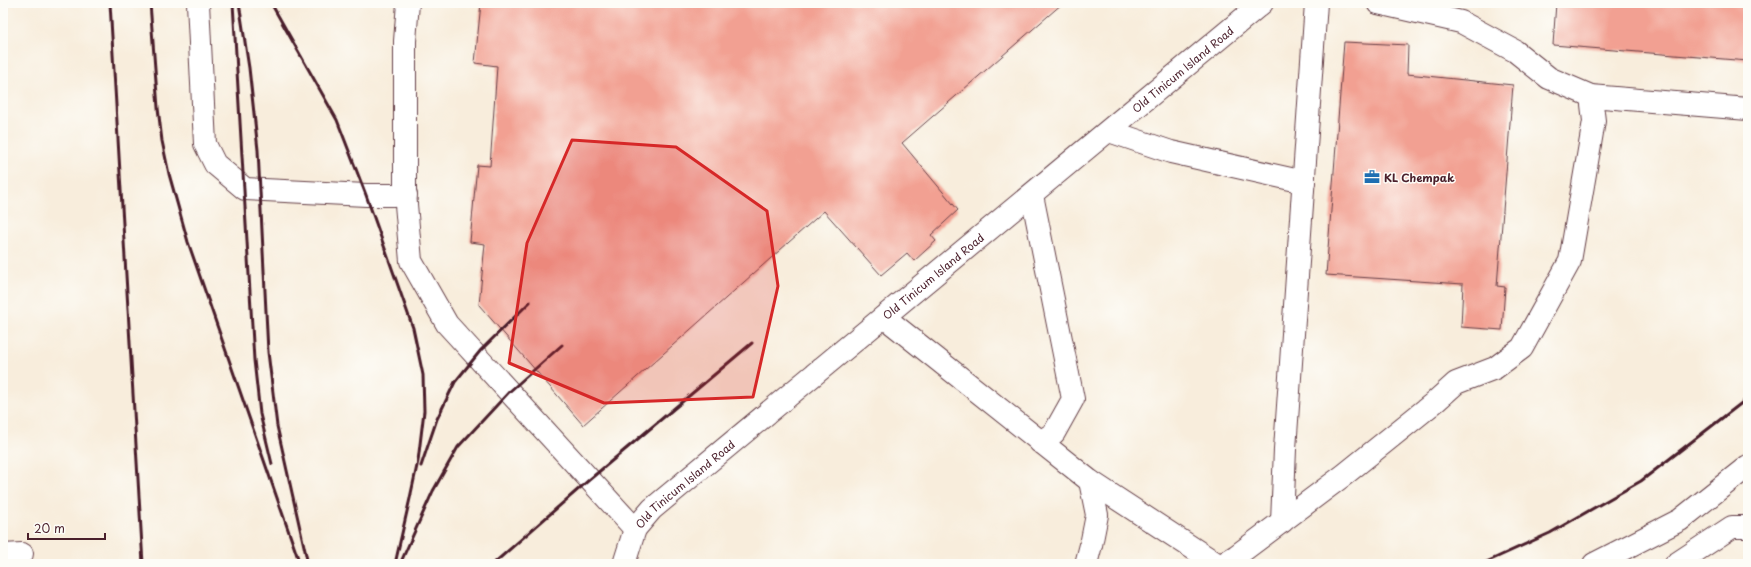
<svg xmlns="http://www.w3.org/2000/svg" width="1751" height="567" viewBox="0 0 1751 567" font-family="'Playpen Sans',sans-serif">
<style>
.building{fill:#f2a092}
.lines{fill:none;stroke-linecap:round;stroke-linejoin:round}
.minor-casing{stroke:#643e46;stroke-width:24}
.minor{stroke:#fff;stroke-width:22}
.rail{stroke:#4a1f2b;stroke-width:3}
.marked{fill:#d62828;fill-opacity:0.2;stroke:#d62828;stroke-width:3;stroke-linejoin:round}
.labels{text-anchor:middle;dominant-baseline:central;stroke-width:3;stroke-linejoin:round;paint-order:stroke}
.street-label{font-size:11px;fill:#4a1f2b;stroke:#fdfcf7}
.poi-label{font-size:11px;font-weight:bold;fill:#4a1f2b;stroke:#fdfcf7;text-anchor:start}
</style>
<rect width="100%" height="100%" fill="#fdfcf7"/>
<filter id="ink" filterUnits="userSpaceOnUse"><feTurbulence type="fractalNoise" baseFrequency=".025" numOctaves="2"/><feDisplacementMap in="SourceGraphic" scale="8" xChannelSelector="R" yChannelSelector="G"/><feConvolveMatrix kernelMatrix="1 2 1 2 8 2 1 2 1" color-interpolation-filters="sRGB"/></filter>
<filter id="wash" filterUnits="userSpaceOnUse"><feTurbulence type="fractalNoise" baseFrequency=".012" numOctaves="4" result="noise"/><feDisplacementMap in="SourceGraphic" scale="16" xChannelSelector="R" yChannelSelector="G"/><feGaussianBlur stdDeviation="0.9" result="paint"/><feColorMatrix in="noise" values="0 0 0 0 0 0 0 0 0 0 0 0 0 0 0 0 0 1.4 0 .05"/><feComposite in="paint" operator="in"/></filter>
<g filter="url(#wash)">
<rect width="100%" height="100%" fill="#f8eddc"/>
<g id="blocks">
<path class="building" d="M481,3H1063L902,143L958,210L931,235L936,241L914,261L907,253L881,275L824,211L583,425L479,305L485,244L470,242L477,165L490,166L497,66L475,63Z
M1556,3H1748V61L1553,45Z
M1344,42L1408,45L1407,74L1513,85L1497,286L1505,287L1502,330L1461,327L1463,284L1326,275Z"/>
</g>
</g>
<g filter="url(#ink)">
<use href="#blocks" fill-opacity="0" stroke="#643e46" stroke-width="1"/>
<g class="lines">
<defs>
<g id="minor">
<path d="M198,3L205,144L215,164L245,189L366,195H406"/>
<path d="M408,3L405,41V193L411,261L447,324L635,529"/>
<path d="M1378,3L1461,22L1515,51L1549,78L1591,96L1748,109"/>
<path d="M1109,131L1171,152L1304,182"/>
<path d="M1032,195L1073,399L1054,433L1040,442"/>
<path d="M884,317L1090,481L1217,564"/>
<path d="M1282,522L1285,449L1316,3"/>
<path d="M3,555L22,554"/>
<path id="s1" d="M624,564L635,529L652,509L1262,3"/>
<path d="M1086,564L1091,545L1097,515L1090,481"/>
<path d="M1223,564L1236,556L1344,475L1436,401L1456,383L1495,368L1522,348L1570,261L1594,121L1591,96"/>
<path d="M1594,564L1680,520L1748,466"/>
<path d="M1676,564L1732,527H1748"/>
</g>
</defs>
<use href="#minor" class="minor-casing"/>
<use href="#minor" class="minor"/>
<path class="rail" d="M110,3L143,564
M150,3L158,108L162,141L169,174L188,242L300,564
M233,3L254,360L260,414L272,464
M239,3L249,68L258,150L268,352L277,426L308,564
M271,3L337,120L366,195L413,328L423,375L424,411L418,461L410,498
M421,466L437,419L455,382L481,350L530,302
M395,564L411,494
M400,564L433,491L458,447L509,392L562,345
M493,564L589,480L752,343
M1482,564L1550,533L1641,481L1748,398"/>
</g>
</g>
<path class="marked" d="M572,140L676,147L767,211L778,286L753,397L604,403L509,363L527,243Z"/>
<defs>
<symbol id="office-bare" viewBox="-9 -9 18 18"><path d="M-6-3h4V-5.5h4V-3h4V5H-6ZM-1-4.5V-3h2v-1.5ZM-6 0V1H6V0Z" fill="#1f6fb2" stroke="#fdfcf7" stroke-width="2.5" paint-order="stroke"/></symbol>
</defs>
<g fill-rule="evenodd">
<use href="#office-bare" x="1361" y="166" width="22" height="22"/>
</g>
<g class="labels">
<g class="street-label">
<text stroke="none"><textPath href="#s1" startOffset="752">Old Tinicum Island Road</textPath></text>
<text stroke="none"><textPath href="#s1" startOffset="428">Old Tinicum Island Road</textPath></text>
<text stroke="none"><textPath href="#s1" startOffset="104">Old Tinicum Island Road</textPath></text>
</g>
<g class="poi-label">
<text x="1384" y="177">KL Chempak</text>
</g>
</g>
<rect width="1751" height="567" fill="none" stroke="#fdfcf7" stroke-width="16"/>
<path d="M28 533v6h77v-6" fill="none" stroke="#4a1f2b" stroke-width="2"/>
<text x="34" y="533" font-size="12" fill="#4a1f2b" stroke="#fdfcf7" stroke-width="3" paint-order="stroke">20 m</text>
</svg>
